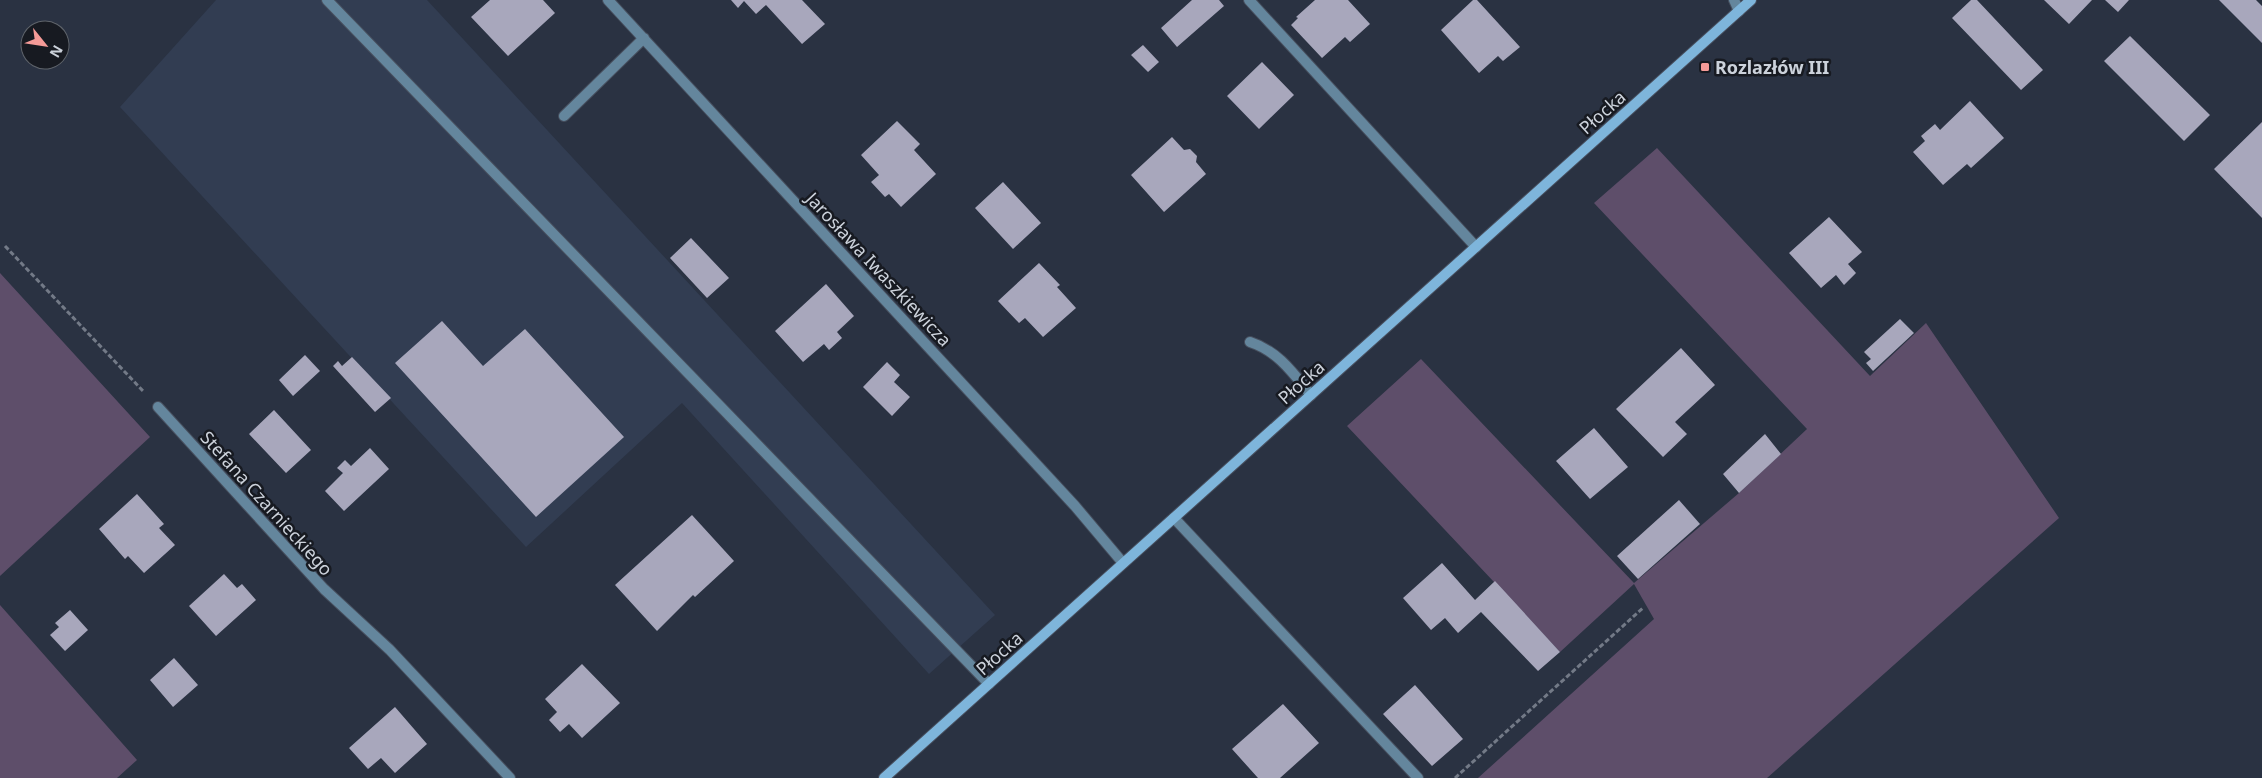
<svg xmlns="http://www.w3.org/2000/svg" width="2262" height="778" viewBox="0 0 2262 778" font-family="'Noto Sans',sans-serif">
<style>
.built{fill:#323d52}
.green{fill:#5e4e6a}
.building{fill:#a8a7bc}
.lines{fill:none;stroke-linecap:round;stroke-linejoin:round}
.lane-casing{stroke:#474f5e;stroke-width:12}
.street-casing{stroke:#474f5e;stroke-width:12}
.secondary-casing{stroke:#474f5e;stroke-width:12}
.path{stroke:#737a87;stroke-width:3;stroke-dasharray:5 2.5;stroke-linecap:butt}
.lane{stroke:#64869d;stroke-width:10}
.street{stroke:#64869d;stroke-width:10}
.secondary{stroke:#7eb5db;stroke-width:10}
.poi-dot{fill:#f59b98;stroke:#171a21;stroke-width:2}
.labels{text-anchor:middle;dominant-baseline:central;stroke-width:5;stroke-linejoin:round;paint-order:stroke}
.poi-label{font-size:18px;font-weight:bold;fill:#ccd2db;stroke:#171a21;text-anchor:start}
.street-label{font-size:18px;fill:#ccd2db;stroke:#171a21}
</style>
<rect width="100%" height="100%" fill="#2a3242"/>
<path class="built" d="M216,0H427L995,615L929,674L682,403L526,547L120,107Z"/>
<path class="green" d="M1657,148L1870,376L1926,323L2059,518L1767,778H1478L1654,619L1634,584L1560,652L1347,426L1421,359L1634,583L1739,493L1807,429L1594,203Z
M0,273L150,437L0,576Z
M0,605L137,760L117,778H0Z"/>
<path class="building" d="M490,0H543L555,13L508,56L471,17Z
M731,0H802L825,24L802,44L766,5L756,14L744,1L738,8Z
M1192,0H1219L1224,6L1177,47L1161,28Z
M1315,0H1348L1370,24L1350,42L1345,37L1322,58L1291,25L1298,18L1296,17Z
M1473,0H1477L1520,47L1503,61L1498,56L1479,73L1441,30Z
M1971,0H1977L2043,70L2021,90L1952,18Z
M2044,0H2092L2069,24Z
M2105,0H2129L2118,12Z
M2219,0H2256L2262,6V43Z
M2130,36L2210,115L2184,141L2104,61Z
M1143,45L1159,62L1148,72L1131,55Z
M1262,62L1294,95L1259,129L1227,96Z
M1970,101L2004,138L1971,168L1967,164L1943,185L1913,152L1925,141L1921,136L1935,124L1940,130Z
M897,121L920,144L914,150L936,174L901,207L889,194L885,197L871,182L879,175L861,155Z
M2262,122V218L2214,169Z
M1172,137L1184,150L1190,149L1197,156L1196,162L1206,174L1164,212L1131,175Z
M1003,182L1041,223L1013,249L975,208Z
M1829,217L1862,252L1848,264L1856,273L1844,285L1836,275L1821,288L1789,253Z
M691,238L729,278L707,298L670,258Z
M1039,263L1060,285L1057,287L1076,308L1043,337L1025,318L1019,323L998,301Z
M826,284L854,316L837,332L842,338L829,350L824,344L803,362L775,331Z
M1900,319L1914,333L1873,371L1866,363L1871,359L1864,352Z
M442,321L483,366L525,329L624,437L536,517L395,363Z
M1681,348L1715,385L1675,422L1687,434L1663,457L1616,409Z
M305,355L320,371L293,396L279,380Z
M352,357L391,398L375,412L333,366L338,361L342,366Z
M887,362L900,375L894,382L910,397L892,416L863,387Z
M274,410L311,450L286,473L249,434Z
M1594,428L1628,467L1590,499L1556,461Z
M1765,434L1781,454L1739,493L1723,474Z
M370,448L389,469L344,511L325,491L343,473L337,468L345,460L351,466Z
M137,494L164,524L159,528L175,545L144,573L128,556L125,559L99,529Z
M1679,500L1700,524L1638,579L1617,556Z
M692,515L734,561L695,597L693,595L657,631L615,585Z
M1442,563L1475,600L1495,581L1560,652L1538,671L1481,612L1458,633L1445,618L1431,630L1403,598Z
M224,574L237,588L242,584L256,600L216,636L189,606Z
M70,610L88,630L65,651L50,635L59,627L55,623Z
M174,658L198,685L173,707L150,680Z
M582,664L620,703L582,738L569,724L560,732L549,720L557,712L545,699Z
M1415,685L1463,739L1432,766L1383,714Z
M1283,704L1319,743L1280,778H1258L1232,749Z
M395,707L427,744L395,773L381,758L368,769L349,748Z"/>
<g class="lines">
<defs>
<path id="lane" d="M327,0L989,684
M1249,0L1476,247
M1250,342C1278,351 1293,373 1311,395"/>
<path id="street" d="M608,0L1075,506L1123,563
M1734,0L1739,11
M564,116L644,38
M158,407L324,589L390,650L510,778
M1174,518L1418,778"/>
<path id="secondary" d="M884,778L1751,0"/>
</defs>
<use href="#lane" class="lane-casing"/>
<use href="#street" class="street-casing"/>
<use href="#secondary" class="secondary-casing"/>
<path class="path" d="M5,246L144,392
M1455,778L1644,607"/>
<use href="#lane" class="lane"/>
<use href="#street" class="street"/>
<use href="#secondary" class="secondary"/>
</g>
<rect class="poi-dot" x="1700" y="62" width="10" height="10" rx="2.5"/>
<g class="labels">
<g class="poi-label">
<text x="1715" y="67">Rozlazłów III</text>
</g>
<g class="street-label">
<text transform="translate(1602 112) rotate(-42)">Płocka</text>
<text transform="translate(879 269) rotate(47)">Jarosława Iwaszkiewicza</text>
<text transform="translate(1301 382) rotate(-42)">Płocka</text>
<text transform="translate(267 503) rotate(48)">Stefana Czarnieckiego</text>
<text transform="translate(999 653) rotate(-42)">Płocka</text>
</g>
</g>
<g transform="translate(45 45) rotate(120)"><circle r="24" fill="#171a21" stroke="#5f646b"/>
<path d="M0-4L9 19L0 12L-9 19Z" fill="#f59b98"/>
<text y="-8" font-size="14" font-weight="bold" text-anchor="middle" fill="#ccd2db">N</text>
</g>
</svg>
